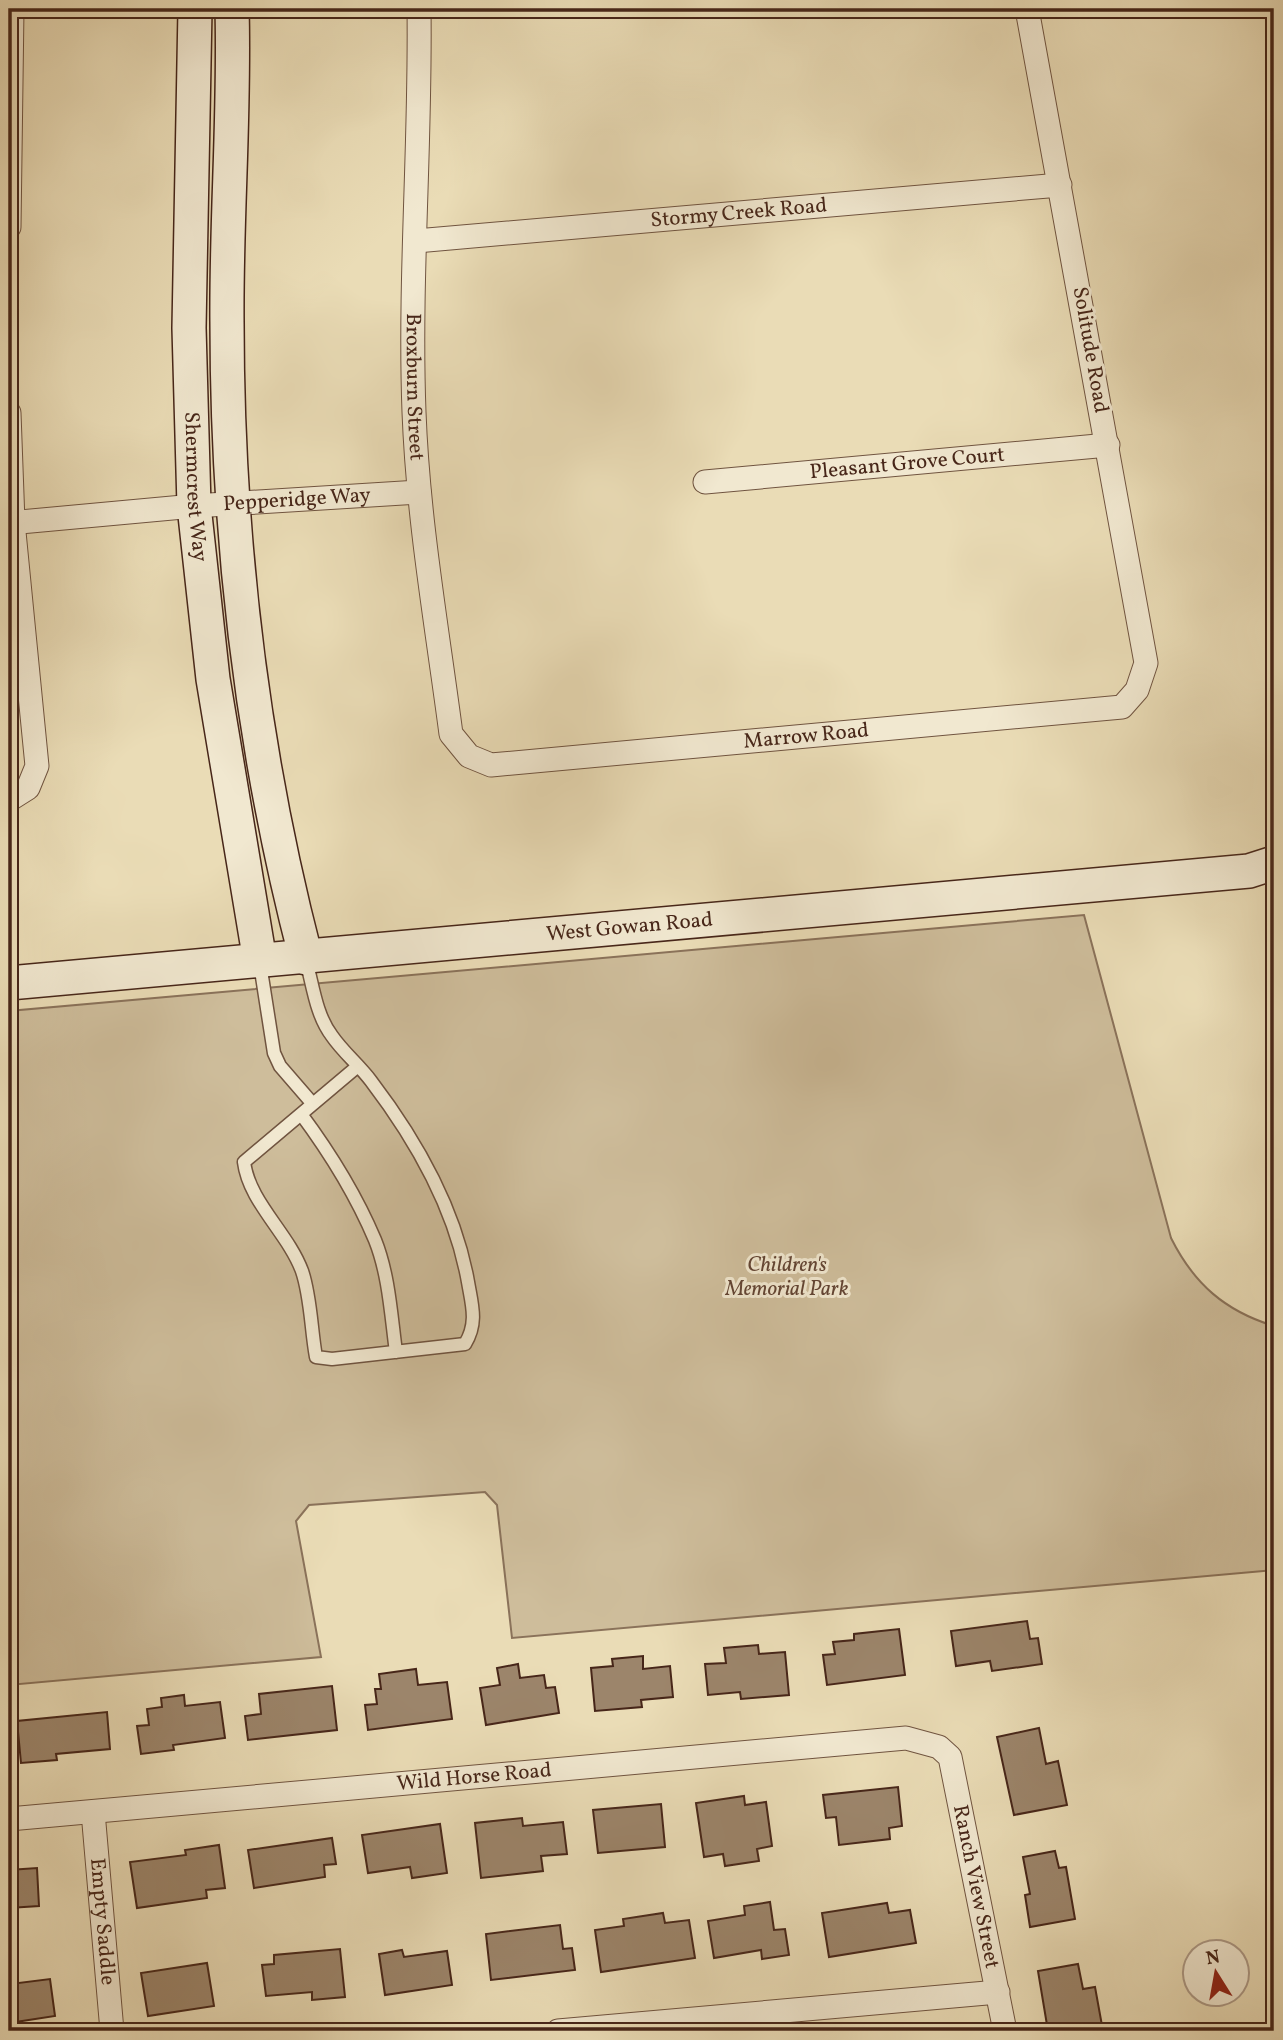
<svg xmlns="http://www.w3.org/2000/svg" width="1283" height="2040" viewBox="0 0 1283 2040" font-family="Vollkorn,serif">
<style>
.park{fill:#cebd9b;stroke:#8a725a;stroke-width:2}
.building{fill:#9c856b;stroke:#472619;stroke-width:2}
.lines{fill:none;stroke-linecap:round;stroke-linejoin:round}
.lane-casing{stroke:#705440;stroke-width:15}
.street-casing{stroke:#705440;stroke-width:25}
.secondary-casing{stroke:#472619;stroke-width:36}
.lane{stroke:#f1e8d0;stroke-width:12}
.street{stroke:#f1e8d0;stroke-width:23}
.secondary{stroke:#f1e8d0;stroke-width:33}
.labels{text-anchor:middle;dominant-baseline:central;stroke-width:6;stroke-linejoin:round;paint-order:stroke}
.street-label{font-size:21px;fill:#472619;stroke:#f1e8d0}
.park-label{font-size:21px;font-style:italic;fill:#624433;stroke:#f1e8d0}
</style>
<rect width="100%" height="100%" fill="#eadcb6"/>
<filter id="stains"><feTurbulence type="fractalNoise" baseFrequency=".00286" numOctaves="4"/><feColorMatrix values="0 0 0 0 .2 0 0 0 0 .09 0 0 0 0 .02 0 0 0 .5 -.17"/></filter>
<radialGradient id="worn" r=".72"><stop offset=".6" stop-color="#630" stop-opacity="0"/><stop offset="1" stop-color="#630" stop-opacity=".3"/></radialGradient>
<path class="park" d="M1084,915L1171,1238C1194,1284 1225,1311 1274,1326V1570L512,1638L497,1505L485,1492L309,1505L296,1521L321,1657L9,1685V1011Z"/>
<path class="building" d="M1027,1621L1030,1639L1038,1638L1042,1664L992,1671L990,1661L956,1666L951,1631Z
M899,1629L905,1675L827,1685L823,1655L835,1654L833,1642L854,1640V1634Z
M758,1645L759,1654L785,1652L789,1695L741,1699L740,1692L708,1695L705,1664L726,1663L724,1648Z
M643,1656V1669L670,1666L673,1697L641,1700L642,1707L595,1711L591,1668L613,1666L612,1659Z
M518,1664L520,1678L544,1675L546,1688L555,1687L559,1713L486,1725L480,1688L500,1685L497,1668Z
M416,1669L418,1685L447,1682L452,1719L368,1730L365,1705L377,1704L375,1689H381L379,1674Z
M332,1686L337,1730L248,1740L245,1716L261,1714L259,1694Z
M184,1695L185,1706L220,1702L225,1738L173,1745L174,1750L141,1754L137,1726L149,1725L147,1709L162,1707L161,1698Z
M107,1712L110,1749L56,1754L57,1760L21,1763L17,1721Z
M1039,1728L1046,1764L1058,1761L1067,1805L1014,1815L997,1737Z
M898,1787L902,1826L889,1828L890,1839L839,1845L836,1817L826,1818L823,1795Z
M744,1796L745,1805L766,1802L772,1846L757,1849L759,1861L725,1866L723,1854L704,1857L696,1803Z
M661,1804L665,1847L598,1853L593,1810Z
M522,1818L523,1826L563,1822L567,1854L541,1856L543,1871L481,1878L475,1823Z
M440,1824L447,1873L412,1878L410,1867L368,1873L362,1835Z
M332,1838L336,1864L324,1865L325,1877L254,1888L248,1850Z
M219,1845L225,1888L206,1890L207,1898L137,1908L130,1862L186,1855L185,1850Z
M1055,1851L1059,1868L1066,1867L1075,1919L1030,1927L1025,1895L1030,1894L1023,1857Z
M37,1868L39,1906L9,1908V1870Z
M770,1902L774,1930L785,1929L789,1955L762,1959L761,1950L714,1958L708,1921L745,1915L744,1906Z
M887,1903L889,1913L910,1910L916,1943L829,1957L822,1913Z
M663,1913L665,1923L689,1920L695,1958L601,1972L595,1930L624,1926L623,1919Z
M560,1925L563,1949L572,1948L575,1970L491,1980L486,1934Z
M340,1949L345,1997L312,2000V1992L266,1996L262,1965L274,1964V1955Z
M402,1950L404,1957L447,1951L452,1985L385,1995L379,1954Z
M207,1963L214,2006L148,2016L141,1973Z
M1078,1964L1083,1989L1095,1987L1103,2031H1048L1038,1971Z
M9,1972L11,1984L50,1979L55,2016L9,2023Z"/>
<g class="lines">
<defs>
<path id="lane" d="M306,960C313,986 316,1015 332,1036C343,1052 359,1065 371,1081C416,1140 455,1208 468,1282C472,1305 478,1323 465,1344L332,1359L316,1357C311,1330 311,1297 302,1271C288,1233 249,1202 244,1162L358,1066
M260,964L274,1053L280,1066L312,1103
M301,1114C330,1153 356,1195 375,1240C389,1275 391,1315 396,1352"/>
<g id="street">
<path id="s1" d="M419,9C421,143 409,278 414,412C418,520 437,627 451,734L469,756L491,765L1122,707L1137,690L1146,663L1027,9"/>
<path d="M9,227L12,9"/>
<path id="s2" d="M416,241L1060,185"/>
<path d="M9,413L13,522L37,766L28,788L9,800"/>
<path id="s3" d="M705,482L1108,445"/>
<path id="s4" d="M9,523L194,506L419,492"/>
<path id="s5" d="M93,1812L112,2031"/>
<path id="s6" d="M9,1819L906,1738L939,1747L950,1757L1005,2031"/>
<path d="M558,2031L998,1992"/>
</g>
<g id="secondary">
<path id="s7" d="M195,9L189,328L194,506L213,679L260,961"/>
<path d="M232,9C235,113 226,217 227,322C227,535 252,751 306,958"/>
<path id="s8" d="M9,983L1249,871L1274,863"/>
</g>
</defs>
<use href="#lane" class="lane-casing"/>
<use href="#street" class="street-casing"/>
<use href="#secondary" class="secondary-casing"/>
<use href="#lane" class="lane"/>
<use href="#street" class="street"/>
<use href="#secondary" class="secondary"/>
</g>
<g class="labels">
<g class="street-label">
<text stroke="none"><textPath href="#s2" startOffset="324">Stormy Creek Road</textPath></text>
<text transform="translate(1090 350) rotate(80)">Solitude Road</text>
<text stroke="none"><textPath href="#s1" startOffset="378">Broxburn Street</textPath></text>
<text stroke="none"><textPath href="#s3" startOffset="203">Pleasant Grove Court</textPath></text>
<text stroke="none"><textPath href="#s7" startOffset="478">Shermcrest Way</textPath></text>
<text stroke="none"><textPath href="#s4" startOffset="289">Pepperidge Way</textPath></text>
<text stroke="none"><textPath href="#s1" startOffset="1096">Marrow Road</textPath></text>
<text stroke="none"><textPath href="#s8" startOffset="623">West Gowan Road</textPath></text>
<text stroke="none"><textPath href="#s6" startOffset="467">Wild Horse Road</textPath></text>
<text stroke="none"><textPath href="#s6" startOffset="1082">Ranch View Street</textPath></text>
<text stroke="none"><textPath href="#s5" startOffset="110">Empty Saddle</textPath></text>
</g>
<g class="park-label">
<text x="787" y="1265">Children's<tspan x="787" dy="24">Memorial Park</tspan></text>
</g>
</g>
<rect width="1283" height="2040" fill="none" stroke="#eadcb6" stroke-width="35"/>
<rect x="10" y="10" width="1262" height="2019" fill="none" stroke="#472619" stroke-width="3.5"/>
<rect x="18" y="18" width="1248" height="2005" fill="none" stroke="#472619" stroke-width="2"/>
<g transform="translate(1216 1973) rotate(349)"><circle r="33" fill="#f1e8d0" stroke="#ad9a87" stroke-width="2"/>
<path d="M0-5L12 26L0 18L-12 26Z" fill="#8f2418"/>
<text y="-10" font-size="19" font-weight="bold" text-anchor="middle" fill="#472619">N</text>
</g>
<rect width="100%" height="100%" filter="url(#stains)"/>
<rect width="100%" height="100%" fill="url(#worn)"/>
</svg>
